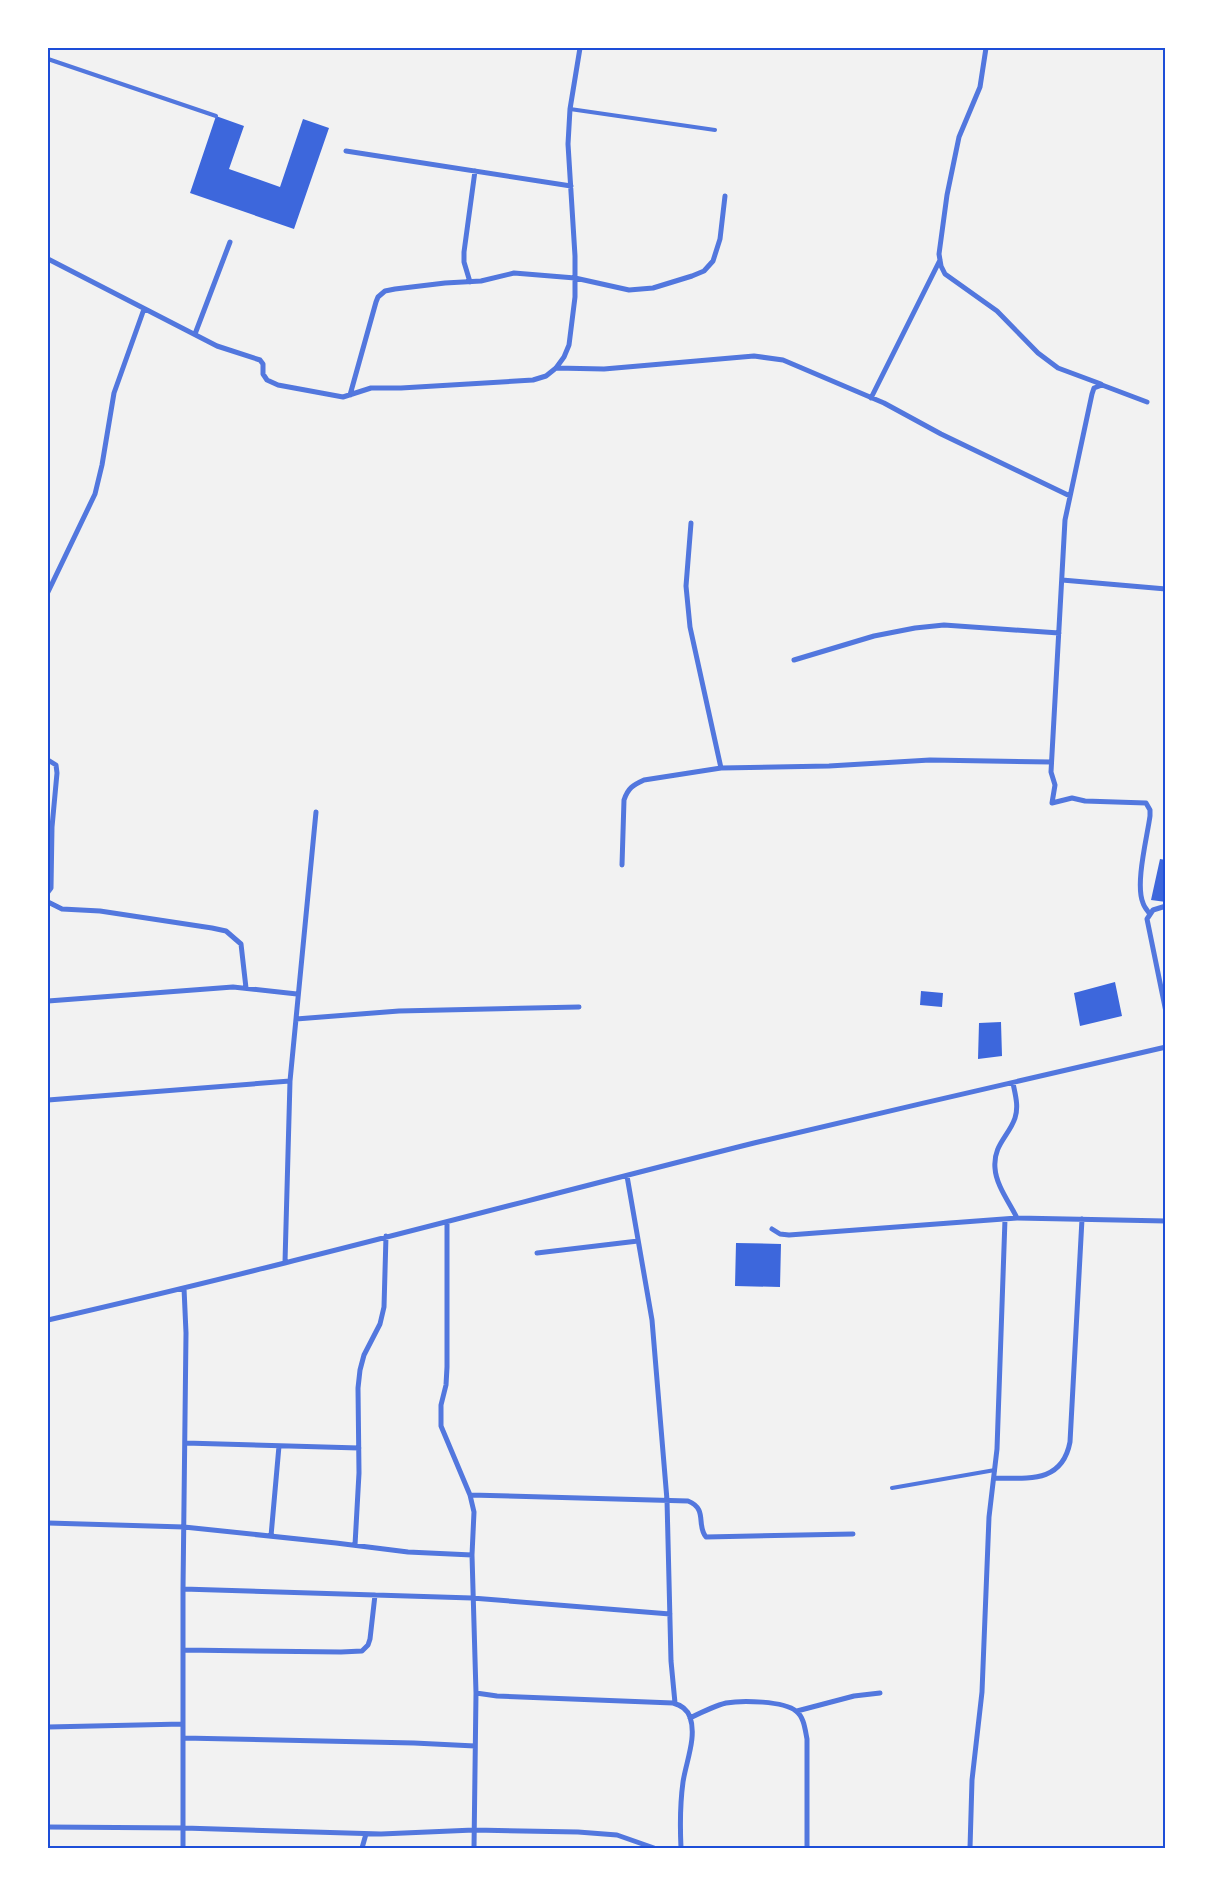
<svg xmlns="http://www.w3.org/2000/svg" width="1213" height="1896" viewBox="0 0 1213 1896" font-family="Inter,sans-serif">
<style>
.building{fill:#3d67dc}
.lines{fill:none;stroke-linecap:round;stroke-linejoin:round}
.service{stroke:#5277de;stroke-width:4}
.minor{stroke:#5277de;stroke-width:5}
.neatline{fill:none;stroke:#1d4ed8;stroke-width:2}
</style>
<rect width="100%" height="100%" fill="#f2f2f2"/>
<path class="building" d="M216,116L244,126L229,169L280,187L303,119L329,128L294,229L190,193Z
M1160,859L1166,860V902L1151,900Z
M1115,982L1122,1016L1080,1026L1074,993Z
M921,991L943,993L942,1007L920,1005Z
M1001,1022L1002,1056L978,1059L979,1023Z
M736,1243L781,1244L780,1287L735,1286Z"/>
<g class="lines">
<path class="service" d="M48,59L216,116
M570,109L715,130
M892,1488L995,1470"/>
<path class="minor" d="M986,48L980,87L959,137L947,195L939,254L941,266L945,274L997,311L1038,353L1058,368L1101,384
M346,151L571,186
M48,259L217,346L260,360L263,364V374L267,380L278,385L343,397L371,388H401L533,380L546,376L556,368L564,357L569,345L575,297V256L568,144L570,109L580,48
M470,282L464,262V252L475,171
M195,334L230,242
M556,368L604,369L754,356L783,360L884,403L941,434L1070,496
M350,395L376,302L378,297L385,291L395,289L445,283L481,281L514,273L575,278L629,290L653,288L692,276L704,271L713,261L720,239L725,196
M871,398L940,260
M1147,402L1102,385L1094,388L1092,394L1065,520L1051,772L1055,785L1052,803L1072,798L1085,801L1146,803L1150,810V816C1147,838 1135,884 1143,903C1144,907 1147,910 1149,913
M691,523L686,586L690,627L721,768
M1062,580L1166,589
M48,592L95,494L102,465L114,393L144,309
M794,660L874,636L915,628L944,625L1059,633
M48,760L56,765L57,773L52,827L51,888L48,892
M622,865L624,800C628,788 633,785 644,780L721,768L829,766L930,760L1051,762
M48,902L62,909L100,911L212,928L226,931L241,944L246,988
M1166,906L1153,910L1147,919L1166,1012
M48,1001L233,987L297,994
M296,1019L399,1011L579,1007
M1013,1083C1015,1094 1019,1106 1015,1118C1009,1136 993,1145 995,1168C996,1185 1009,1202 1017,1218
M48,1100L290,1081
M627,1176L652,1320L667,1500L671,1661L675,1703
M447,1223V1367L446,1385L441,1405V1426L470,1495L474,1512L472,1555L476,1693L474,1848
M772,1229L780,1234L789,1235L1017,1218L1166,1221
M537,1253L638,1241
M285,1262L290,1081L316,812
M48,1320C284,1266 519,1202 754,1143C891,1110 1029,1079 1166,1047
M185,1443L359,1448
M994,1478C1027,1478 1062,1484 1070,1442L1082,1219
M470,1495L688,1501C708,1509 696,1525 706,1537L853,1534
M48,1523L184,1527L336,1543L408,1552L472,1555
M271,1536L279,1446
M355,1545L359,1473L358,1388L360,1370L364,1355L380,1324L384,1307L386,1236
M183,1589L472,1598L670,1614
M183,1650L341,1652L362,1651L368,1645L370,1639L375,1595
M476,1693L497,1696L673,1703C681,1705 687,1709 690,1717C697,1737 686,1762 683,1782C680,1804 680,1827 681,1848
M797,1711L854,1696L880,1693
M690,1718C702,1712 714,1706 726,1703C742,1700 784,1701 796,1711C804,1717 805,1729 807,1739V1848
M48,1727L183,1724
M183,1738L414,1743L475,1746
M48,1827L184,1828L381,1834L474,1830L578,1832L617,1835L654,1848
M183,1848V1589L186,1333L184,1288
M362,1848L366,1834
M970,1848L972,1780L982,1692L989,1517L997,1449L1005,1219"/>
</g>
<rect width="1213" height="1896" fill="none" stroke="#ffffff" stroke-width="98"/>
<rect x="49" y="49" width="1115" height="1798" class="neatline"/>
</svg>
